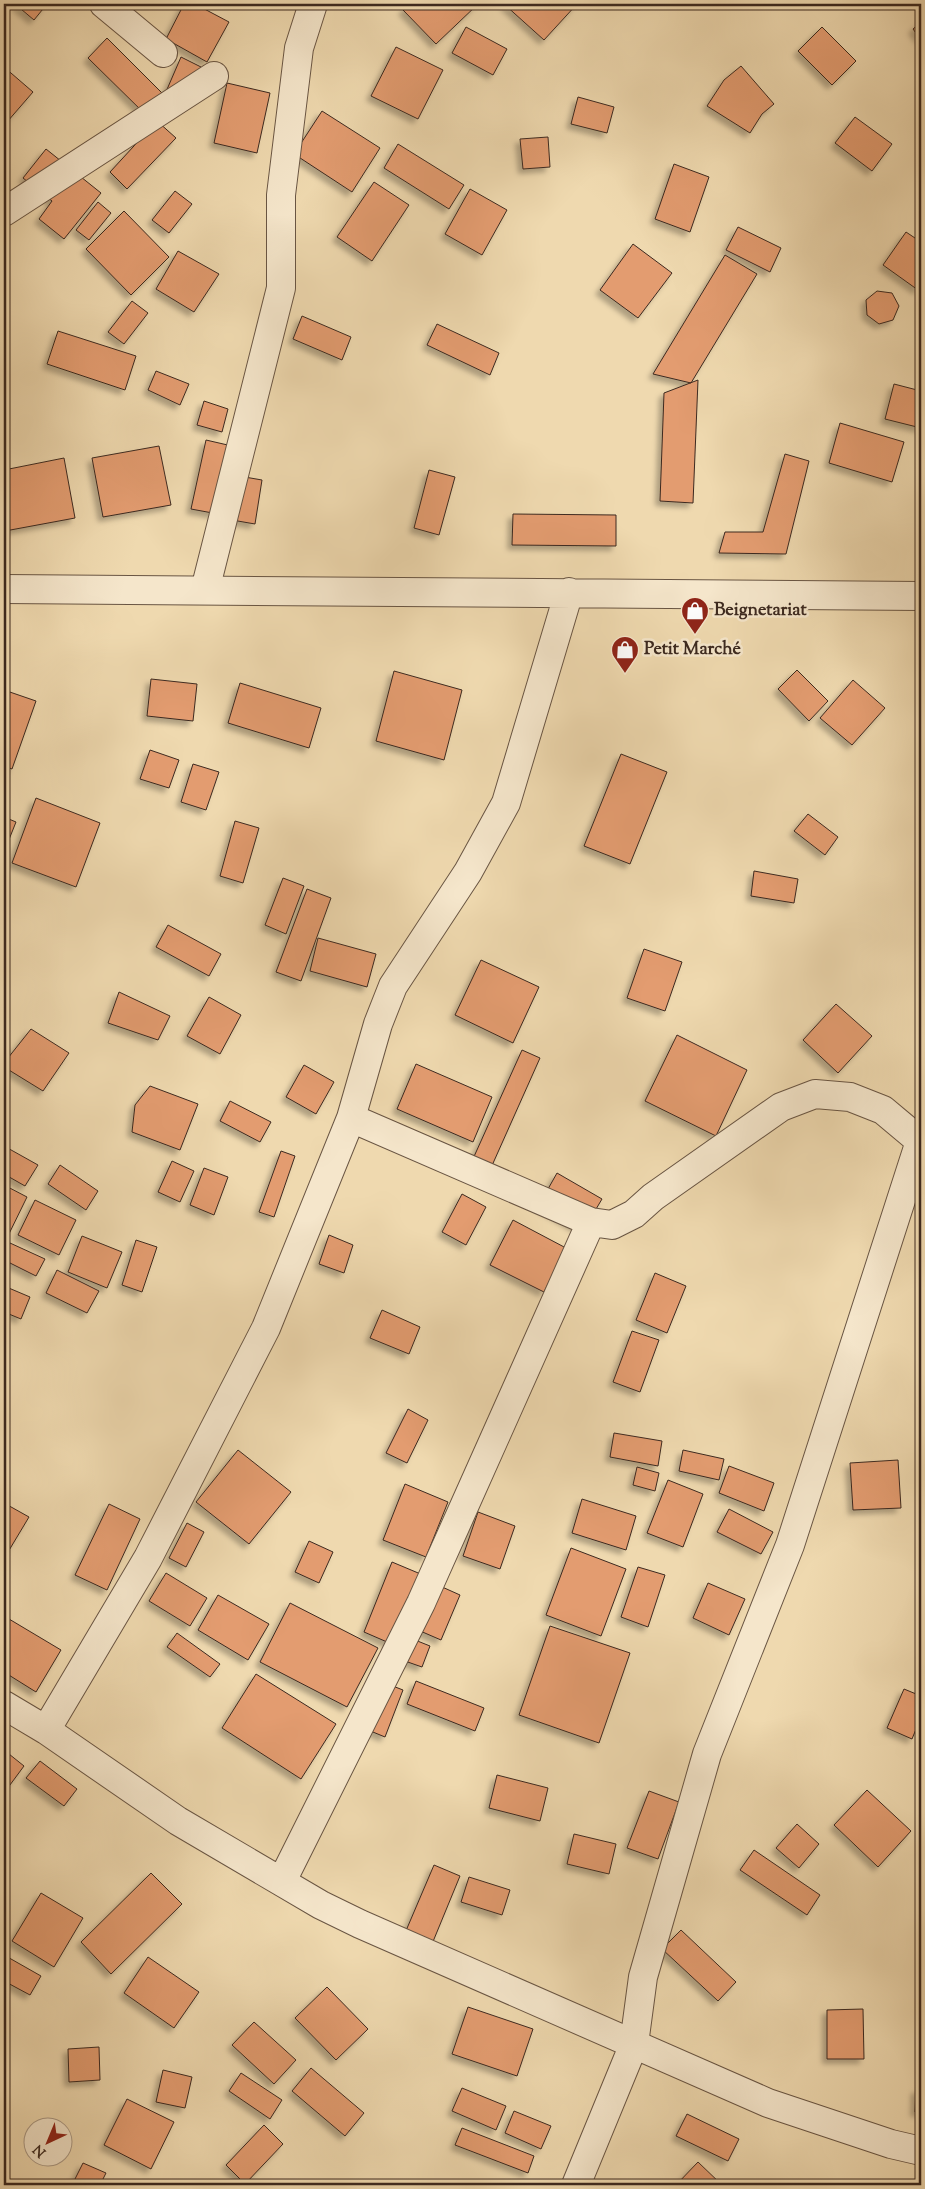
<svg xmlns="http://www.w3.org/2000/svg" width="925" height="2189" viewBox="0 0 925 2189" font-family="'Sorts Mill Goudy',serif">
<style>
.building{fill:#e39c70;stroke:#3c291f;filter:url(#shadow)}
.lines{fill:none;stroke-linecap:round;stroke-linejoin:round}
.minor-casing{stroke:#695543;stroke-width:30}
.minor{stroke:#f5e6cb;stroke-width:28}
.labels{text-anchor:middle;dominant-baseline:central;stroke-width:5;stroke-linejoin:round;paint-order:stroke}
.poi-label{font-size:18px;font-weight:bold;fill:#3c291f;stroke:#f5e6cb;text-anchor:start}
</style>
<defs>
<filter id="shadow"><feDropShadow dx="-4.5" dy="4.5" stdDeviation="2.5" flood-color="#0004"/></filter>
</defs>
<rect width="100%" height="100%" fill="#efd9af"/>
<filter id="stains"><feTurbulence type="fractalNoise" baseFrequency=".004" numOctaves="4"/><feColorMatrix values="0 0 0 0 .2 0 0 0 0 .09 0 0 0 0 .02 0 0 0 .5 -.17"/></filter>
<radialGradient id="worn" r=".72"><stop offset=".6" stop-color="#630" stop-opacity="0"/><stop offset="1" stop-color="#630" stop-opacity=".3"/></radialGradient>
<path class="building" d="M15,4H47L34,20Z
M184,4H195L229,22L207,62L166,39Z
M409,4H478L436,44L403,10Z
M504,4H577L544,40Z
M921,22V40L913,29Z
M466,27L507,49L493,75L452,53Z
M822,27L856,61L832,85L798,51Z
M107,38L167,98L148,117L88,58Z
M396,47L443,70L418,119L371,96Z
M181,57L201,67L185,104L165,94Z
M741,66L774,104L762,114L750,133L707,106L724,80Z
M4,67L33,92L7,122L4,118Z
M227,83L270,93L257,153L214,143Z
M578,97L614,107L607,133L571,124Z
M322,111L380,148L352,192L294,154Z
M855,117L892,144L872,171L835,143Z
M157,121L176,138L127,189L110,172Z
M548,137L550,167L523,169L520,139Z
M398,144L464,185L449,209L384,168Z
M46,149L101,193L64,239L39,219L52,201L23,178Z
M674,164L709,177L690,232L655,219Z
M374,182L409,205L372,261L337,237Z
M470,189L507,210L482,255L445,234Z
M175,191L192,204L169,233L152,220Z
M98,202L111,213L89,240L76,230Z
M124,211L169,257L131,295L86,249Z
M738,227L781,248L770,272L726,250Z
M906,232L921,242V284L918,290L883,265Z
M633,244L672,273L638,318L600,290Z
M178,251L219,274L194,312L156,289Z
M725,255L757,274L691,383L653,374Z
M877,291L892,293L899,306L893,320L879,324L867,315L866,300Z
M132,301L148,313L124,344L108,332Z
M302,316L351,337L342,360L293,339Z
M437,324L499,353L490,375L427,345Z
M58,331L136,356L125,390L47,364Z
M156,371L189,384L180,405L148,390Z
M698,380L693,503L660,501L664,393Z
M894,384L921,391V428L885,419Z
M204,401L228,409L222,432L197,425Z
M840,423L904,442L892,482L829,463Z
M206,440L232,446L218,514L191,509Z
M159,446L171,505L103,517L92,458Z
M785,454L809,461L786,554L719,553L725,532H763Z
M64,458L75,518L5,531L4,470Z
M429,470L455,477L439,535L414,528Z
M239,476L262,480L255,524L232,520Z
M513,514L616,515V546L512,545Z
M797,670L828,701L809,721L778,689Z
M394,671L462,690L444,760L376,741Z
M151,679L197,684L193,721L147,716Z
M853,680L885,708L852,745L820,718Z
M240,683L321,708L309,748L228,723Z
M4,690L36,701L12,769L4,766Z
M150,750L179,760L169,788L140,779Z
M621,754L667,772L630,864L584,846Z
M193,764L219,772L206,810L181,802Z
M36,798L100,823L76,887L12,863Z
M808,814L838,837L825,855L794,831Z
M4,817L16,822L4,852Z
M235,821L259,828L243,883L220,876Z
M754,871L798,879L794,903L751,896Z
M283,878L304,886L286,934L265,925Z
M307,889L331,898L301,981L276,972Z
M168,925L221,954L209,976L156,947Z
M318,938L376,954L367,987L310,971Z
M644,949L682,962L665,1011L627,998Z
M481,960L539,987L513,1043L455,1015Z
M119,992L170,1016L158,1040L108,1023Z
M209,997L241,1015L220,1054L187,1036Z
M836,1004L872,1036L838,1073L803,1040Z
M31,1029L69,1053L43,1091L4,1067V1063Z
M677,1035L747,1070L716,1136L645,1101Z
M522,1050L540,1058L490,1170L472,1161Z
M416,1064L492,1097L473,1142L397,1109Z
M304,1065L334,1082L316,1114L286,1097Z
M150,1086L198,1104L180,1150L132,1132L135,1105Z
M230,1101L271,1122L260,1142L220,1121Z
M4,1146L38,1165L25,1186L4,1174Z
M281,1151L295,1156L274,1217L259,1212Z
M172,1161L194,1171L180,1202L158,1192Z
M60,1165L98,1191L86,1210L48,1184Z
M204,1168L228,1177L214,1215L190,1205Z
M557,1173L602,1199L583,1231L539,1205Z
M4,1185L27,1197L4,1244Z
M462,1194L486,1207L466,1245L442,1232Z
M35,1200L76,1220L59,1255L18,1235Z
M513,1220L566,1248L544,1292L490,1265Z
M329,1235L353,1245L344,1273L319,1264Z
M82,1236L122,1252L107,1288L68,1272Z
M136,1240L157,1247L142,1292L122,1285Z
M10,1243L45,1259L36,1276L4,1260Z
M57,1270L99,1291L87,1313L46,1293Z
M655,1273L686,1286L667,1333L636,1320Z
M4,1286L30,1297L21,1319L4,1312Z
M382,1310L420,1327L409,1354L370,1338Z
M632,1331L659,1340L640,1392L613,1382Z
M408,1409L428,1420L407,1463L386,1453Z
M614,1433L662,1441L658,1466L610,1457Z
M238,1450L291,1492L249,1544L196,1502Z
M683,1450L724,1459L719,1480L679,1471Z
M898,1460L901,1508L853,1510L850,1463Z
M729,1466L774,1483L764,1511L719,1493Z
M637,1467L659,1473L655,1491L633,1485Z
M668,1480L703,1494L683,1547L647,1533Z
M405,1484L448,1502L426,1557L383,1540Z
M582,1499L636,1516L626,1550L572,1533Z
M4,1503L29,1517L8,1552L4,1549Z
M109,1504L140,1519L107,1590L75,1575Z
M729,1509L773,1532L761,1554L717,1532Z
M478,1512L515,1526L500,1569L463,1556Z
M187,1523L204,1532L186,1567L169,1558Z
M309,1541L333,1552L319,1583L295,1572Z
M571,1548L626,1569L601,1636L546,1615Z
M392,1562L423,1575L394,1645L364,1632Z
M638,1567L665,1575L648,1627L621,1617Z
M166,1573L207,1598L190,1626L149,1601Z
M431,1582L460,1595L441,1640L411,1627Z
M708,1583L745,1599L729,1635L693,1618Z
M218,1595L269,1624L248,1660L198,1630Z
M290,1603L378,1648L347,1707L260,1662Z
M4,1616L61,1650L36,1692L4,1672Z
M550,1626L630,1653L599,1743L519,1715Z
M177,1633L220,1664L210,1677L167,1647Z
M410,1638L430,1646L422,1667L402,1660Z
M256,1674L336,1724L301,1779L222,1728Z
M416,1681L484,1708L475,1731L407,1704Z
M385,1683L403,1690L385,1737L368,1730Z
M904,1689L921,1696V1717L912,1739L887,1728Z
M4,1750L24,1766L4,1793Z
M40,1761L77,1789L64,1806L26,1778Z
M497,1775L548,1788L540,1821L489,1808Z
M867,1790L911,1831L878,1867L834,1825Z
M649,1791L679,1802L658,1859L627,1848Z
M797,1824L819,1844L799,1868L776,1848Z
M574,1834L616,1844L609,1874L567,1864Z
M754,1850L820,1895L807,1915L740,1870Z
M434,1865L460,1876L432,1944L405,1933Z
M151,1873L182,1904L111,1974L81,1942Z
M469,1877L510,1890L502,1915L461,1902Z
M41,1893L83,1918L54,1967L12,1941Z
M681,1930L736,1982L718,2001L662,1949Z
M4,1955L41,1976L30,1995L4,1981Z
M148,1957L199,1992L174,2028L124,1993Z
M327,1987L368,2029L336,2060L295,2018Z
M468,2007L533,2029L517,2076L452,2054Z
M863,2009L864,2059H827V2010Z
M254,2022L296,2060L274,2084L232,2045Z
M99,2047L100,2080L69,2082L68,2049Z
M311,2068L364,2113L345,2136L292,2091Z
M163,2070L192,2077L185,2108L156,2102Z
M241,2073L282,2100L270,2119L229,2091Z
M462,2088L506,2106L496,2130L452,2111Z
M916,2089H921V2112H915Z
M127,2099L174,2122L151,2169L104,2145Z
M514,2111L551,2126L541,2149L505,2133Z
M687,2114L739,2139L728,2161L676,2136Z
M264,2125L283,2144L245,2184L226,2165Z
M462,2128L534,2156L528,2173L455,2145Z
M698,2162L722,2185H676Z
M83,2163L106,2173L100,2185H72Z"/>
<g class="lines">
<defs>
<path id="minor" d="M104,4L163,53
M4,212L214,76
M4,589L921,596
M205,590L281,288V195L299,48L313,4
M351,1118L591,1222L612,1225L634,1214L653,1197L781,1107L815,1094L850,1097L883,1110L920,1141
M4,1705L46,1730L178,1821L321,1905L360,1924L768,2103L891,2144L921,2151
M46,1730L148,1558L266,1328L351,1118L378,1024L393,986L468,872L506,803L569,592
M282,1881L421,1603L591,1222
M576,2185L634,2044L643,1977L707,1754L790,1545L921,1138"/>
</defs>
<use href="#minor" class="minor-casing"/>
<use href="#minor" class="minor"/>
</g>
<defs>
<symbol id="shop-pin" viewBox="-11 -11 22 30"><path d="M0 17L-7.5 6A9.5 9.5 0 1 1 7.5 6Z" fill="#8f2418" stroke="#f5e6cb"/><path d="M-5-2.5h2.3a2.7 3.5 0 0 1 5.4 0H5L5.5 6h-11ZM-1.5-2.5h3a1.5 2.3 0 0 0-3 0Z" fill="#fff"/></symbol>
</defs>
<g fill-rule="evenodd">
<use href="#shop-pin" x="679" y="595" width="32" height="43"/>
<use href="#shop-pin" x="609" y="634" width="32" height="43"/>
</g>
<g class="labels">
<g class="poi-label">
<text x="714" y="611">Beignetariat</text>
<text x="644" y="650">Petit Marché</text>
</g>
</g>
<rect width="925" height="2189" fill="none" stroke="#efd9af" stroke-width="20"/>
<rect x="5" y="5" width="915" height="2179" fill="none" stroke="#3c291f" stroke-width="2.5"/>
<rect x="10" y="10" width="905" height="2169" fill="none" stroke="#3c291f"/>
<g transform="translate(48 2142) rotate(224)"><circle r="24" fill="#f5e6cb" stroke="#ab9a86"/>
<path d="M0-4L9 19L0 12L-9 19Z" fill="#8f2418"/>
<text y="-8" font-size="14" font-weight="bold" text-anchor="middle" fill="#3c291f">N</text>
</g>
<rect width="100%" height="100%" filter="url(#stains)"/>
<rect width="100%" height="100%" fill="url(#worn)"/>
</svg>
